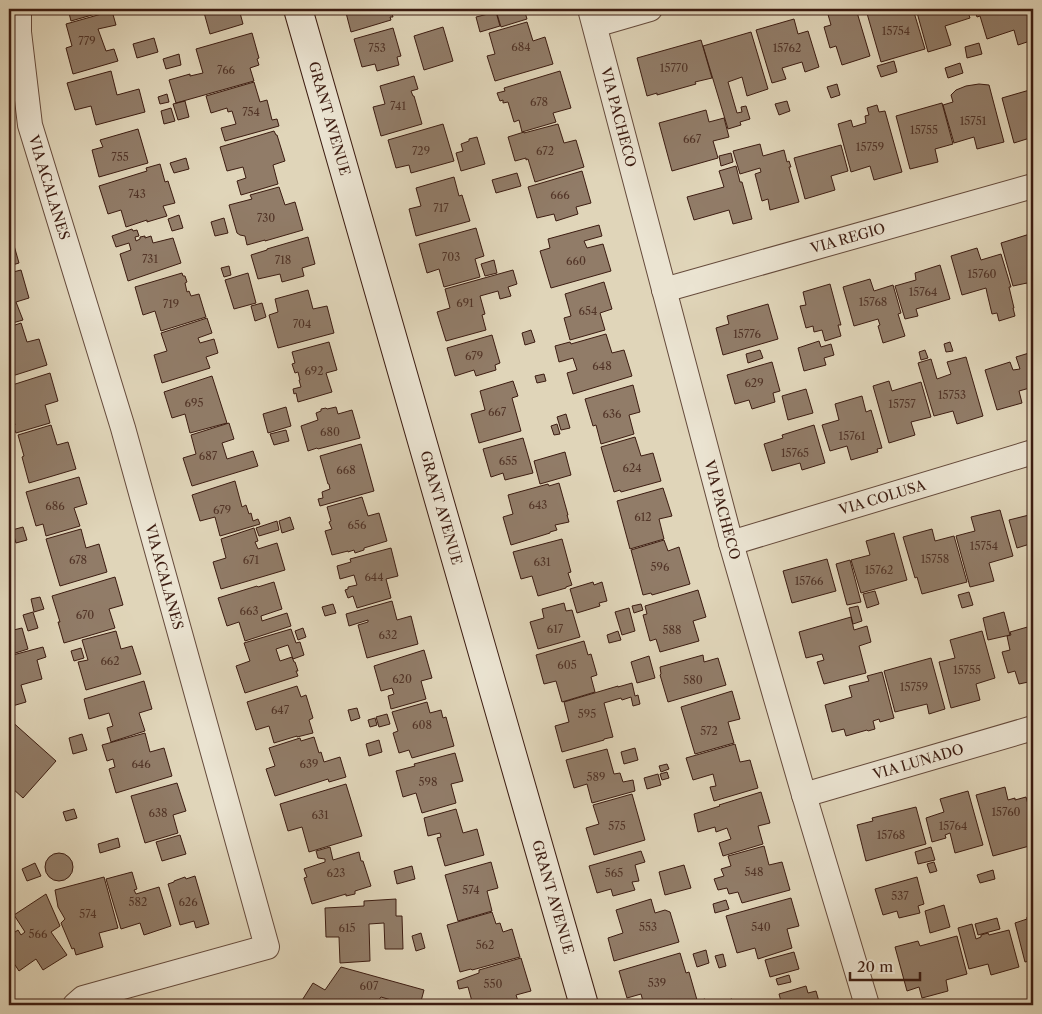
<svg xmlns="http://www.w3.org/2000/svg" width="1042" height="1014" viewBox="0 0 1042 1014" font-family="'Libre Caslon Text',serif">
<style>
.building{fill:#917c68;stroke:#3c1c11}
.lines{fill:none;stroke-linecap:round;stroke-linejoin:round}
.street-casing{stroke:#654a3b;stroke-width:26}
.secondary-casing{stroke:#3c1c11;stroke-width:30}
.street{stroke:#ebe4d2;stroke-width:24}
.secondary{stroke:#ebe4d2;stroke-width:28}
.labels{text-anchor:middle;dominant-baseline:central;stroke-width:4.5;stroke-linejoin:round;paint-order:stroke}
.number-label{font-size:11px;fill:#513427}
.street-label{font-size:14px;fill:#3c1c11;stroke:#ebe4d2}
</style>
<rect width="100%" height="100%" fill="#e0d5b9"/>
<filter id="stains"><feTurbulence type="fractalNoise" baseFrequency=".004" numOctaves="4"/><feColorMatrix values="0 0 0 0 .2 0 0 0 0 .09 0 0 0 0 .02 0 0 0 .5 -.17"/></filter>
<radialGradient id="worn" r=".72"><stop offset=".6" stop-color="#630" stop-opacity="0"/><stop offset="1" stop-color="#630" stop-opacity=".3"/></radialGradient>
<path class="building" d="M68,9H113L71,21Z
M203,9H239L243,24L210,34Z
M345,9H388L389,11L391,10L393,17H390L391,20L351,32Z
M500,9H524L527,19L501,27L497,14L501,13Z
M836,9H856L870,56L842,65L836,46L830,48L824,27L831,25L827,11Z
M870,9H893L895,13L908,9H913L925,49L881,62L866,10Z
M916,9H967L970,18L945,26L951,45L928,52Z
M974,9H1026L1033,34V40L1018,45L1014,30L987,39L980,16L977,17Z
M1028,9H1033V26Z
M494,10L496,12L500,26L480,32L476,17L488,14L487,12Z
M112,11L116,25L98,29L106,51L114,49L118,61L73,74L66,48L72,46L66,24Z
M794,19L798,34L808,31L819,67L805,72L802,62L782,68L786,79L772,83L756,30Z
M527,22L533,41L545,37L553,64L495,81L487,56L495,54L489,33Z
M443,27L453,61L424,70L414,36Z
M393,28L401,56L397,57L399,65L377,71L375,64L362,67L354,39Z
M751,32L768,89L747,96L742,77L728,82L737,113L742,112L741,107L746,106L750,119L740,122L741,125L728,129L703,46Z
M252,33L259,58L257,59L259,65L250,68L254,81L176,103L169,80L190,74V76L203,73L196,49Z
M154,38L158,52L137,58L133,44Z
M701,40L712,78L695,82L696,84L657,95V93L647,96L637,58Z
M979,43L982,54L967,58L965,47Z
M179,54L181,65L166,69L163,59Z
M894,61L897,72L881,77L877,66Z
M960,63L963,73L948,78L945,68Z
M111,71L117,95L139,89L145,112L96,125L91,106L75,110L67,83Z
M560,71L571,108L553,113L556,122L522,132L519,120L514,122L508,102L503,103V100L500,101L497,93L505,91L504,88Z
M414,76L418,89L411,91L413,96H414L422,124L381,136L373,107L385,104L380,86Z
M254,82L260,102L267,100L272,120L277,119L279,126L225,141L221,128L236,124L232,111L228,112L227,108L211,113L206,96Z
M837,84L840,95L831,98L827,87Z
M979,84L989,85L1004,142L977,149L974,137L954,143L943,105L953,102L951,95L956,90L966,86Z
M1033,89V137L1014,143L1002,98Z
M167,94L169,102L160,104L158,97Z
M185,101L189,117L178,120L173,104Z
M787,101L790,111L779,115L775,104Z
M942,103L953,144L935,149L938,162L910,169L896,116Z
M877,105L879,112L885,111L902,172L874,180L870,166L851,172L838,124L851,120L853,127L866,123L865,116L869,115L867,108Z
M171,108L175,121L164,124L161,111Z
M706,110L709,122L724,118L729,137L713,141L718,158L672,171L659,123Z
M443,124L454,161L411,173L409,165L396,168L388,140Z
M558,124L564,143L576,140L584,167L535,182L528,159L526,160V158L515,161L508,137L524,132V133Z
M138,129L148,163L99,177L92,150L103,147L100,140Z
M274,131L276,135H277L285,161L273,165L278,184L241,195L237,181L246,178L243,167L227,171L220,147Z
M477,137L485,164L461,171L456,153L463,151L461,144L469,141V139Z
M760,144L763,156L784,150L787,162L789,161L791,167H789L799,202L770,210L768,199L762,201L755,174L761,172L760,168L740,174L733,151Z
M841,145L848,171L831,176L835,190L805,199L794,158Z
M731,153L733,162L721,166L719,156Z
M186,158L189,169L174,173L170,163Z
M160,164L165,182L168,181L175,203L163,206L167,216L147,222V220L126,227L121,210L108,214L99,186L147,171L146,168Z
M736,166L740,182H742L752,219L733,224L729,210L694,220L687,197L724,187L719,171Z
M582,171L591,203L576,207L578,214L556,221L554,214L537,218L528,187Z
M517,173L521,186L496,193L492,180Z
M454,177L459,196L462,195L470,221L416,236L409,209L421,206L416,188Z
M279,187L285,205L295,202L303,230L265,241V240L247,245L245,236L240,235L237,233L229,205L252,199L250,195Z
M179,215L183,228L172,231L168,219Z
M224,218L228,233L215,236L211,222Z
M599,225L602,236L584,241L587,248L603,244L611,271L551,288L540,251L550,248L548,239Z
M476,228L484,256L475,259L480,277L444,287L439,269L427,273L419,244Z
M132,229L133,231L137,230L139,236L135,237L136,241L140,239V237L145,236V238L151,236L153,243L173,238L181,263L128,281L120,254L131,250L129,243L116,247L112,236Z
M1033,233V293L1030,294L1027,283L1013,286L1001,243Z
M11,235L19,263L9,266V236Z
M308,237L315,264L302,268L304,276L282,282L280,274L258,279L251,255L267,250V249Z
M977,248L981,260L1001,254L1011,287H1009L1014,308H1013L1015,316L999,321L997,313L992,314L987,293L986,288L962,295L951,256Z
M494,260L497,273L485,276L481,264Z
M940,265L950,299L916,309L918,316L905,319L895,286L916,280L915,273Z
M229,266L231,275L224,277L221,268Z
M21,270L29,298L16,302L23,320L9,324V273Z
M513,270L517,284L508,287L511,296L500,299L498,291L480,296L485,314L482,315L486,330L446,341L437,312L450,308L445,289Z
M182,273L183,276H185L187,282L185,283L187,292L189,291L191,296L199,294L206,317L161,331L155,311L143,315L135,287Z
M248,273L256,303L234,309L225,280Z
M870,279L874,291L893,285L901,313L898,314L905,336L883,343L878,326L880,325L878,319L854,326L843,287Z
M604,282L612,309L600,313L605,330L570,340L564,318L571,316L565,294Z
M830,284L841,325H838L841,336L825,341L822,330L814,332L813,326L806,328L800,306L806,305L803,292Z
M308,290L313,309L327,306L334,333L278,348L269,315L278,312L275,299Z
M262,303L266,317L255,321L251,306Z
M768,304L778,339L723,355L716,328L729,324L727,316Z
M207,318L212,333L198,338L200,343L214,339L218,353L206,357L210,368L162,383L154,355L167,351L161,333Z
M21,323L27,342L39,339L47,365L9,377V327Z
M531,330L535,342L525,345L522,333Z
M606,334L612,353L624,350L632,376L573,394L567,373L577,370L573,358L559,362L555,346L570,342L571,344Z
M492,335L500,363L495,365L496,370L476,376L474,370L455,376L447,348Z
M819,341L821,347L831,344L834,355L824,358L826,365L804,371L798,348Z
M329,342L337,370L326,373L332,392L298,402L296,393L294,394L293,389L301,387L299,380H300L298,372L295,373L292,364L295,363L292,352Z
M950,342L953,351L946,352L944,344Z
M760,350L763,358L748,363L746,354Z
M925,350L928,358L921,360L919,352Z
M1029,353L1033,366V387L1019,391L1022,403L997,410L985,370L1010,362L1013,370L1020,369L1016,357Z
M966,357L983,416L957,424L953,411L934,416L918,363L931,359L937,379L951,374L947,362Z
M772,362L780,391L773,393L775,402L752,409L749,400L735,404L727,375Z
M50,373L58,401L45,405L50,423L16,433L13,426L15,425L12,414L9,415V386Z
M544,374L546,381L537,383L535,376Z
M212,376L227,423L190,433L185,414L172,418L164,392Z
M513,381L518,396L512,398L521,431L479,443L471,414L485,410L480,391Z
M889,381L892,391L921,382L931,417L911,422L915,435L889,443L873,386Z
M633,385L640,412L629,415L634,434L601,444L596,425L593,426L585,399Z
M806,389L813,413L788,420L782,396Z
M862,396L866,412L871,410L882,448L877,449L878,452L851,460L847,446L830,451L822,425L839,420L835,404Z
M286,407L291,426L268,433L263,414Z
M336,407L338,414L352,410L360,438L318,449L317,448L308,451L301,426L318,420L316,413L321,411V409L326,408L327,409Z
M566,414L570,428L561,430L557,417Z
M229,423L234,439L222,443L227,459L253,451L258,466L192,486L183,458L196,454L191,435Z
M557,424L560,434L554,435L551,426Z
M51,425L57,445L68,442L76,469L29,483L22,457L24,456L18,435Z
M814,425L825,463L802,470L800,463L772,471L764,444L783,438L782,435Z
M286,430L289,441L274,445L270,434Z
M635,437L641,456L653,453L661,481L621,492L620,490L614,492L601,447Z
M523,438L533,473L505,480L503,473L491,477L483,449Z
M361,444L374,491L320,506L318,499L323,498L322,492L330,489L329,484H328L320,456Z
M565,452L571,475L540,484L534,461Z
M79,477L87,504L74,508L80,526L46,536L43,524L36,526L26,492Z
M235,481L242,507L246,505L249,514L251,513L253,521L258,519L260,524L220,536L215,517L200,521L192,495Z
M559,483L568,515H567L569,522L555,525L557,530L550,532V533L511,545L503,517L513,514L508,495L548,484L549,486Z
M663,488L672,516L659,519L664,539L630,549L617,501Z
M362,497L368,516L379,513L387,541L364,548V550L355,553L354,550L348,552V551L332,555L325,531L332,529L329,522L331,521L327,507Z
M1000,510L1013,556L989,563L994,581L970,587L956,536L975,531L971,517Z
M1033,514V543L1017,548L1009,520Z
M290,517L294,529L282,533L279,521Z
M277,521L279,530L259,536L256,528Z
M23,527L27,540L16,543L12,530Z
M254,528L258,541L255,542L258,549L277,543L285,570L221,589L213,562L226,558L221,539Z
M81,529L86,548L99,544L107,572L60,586L46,539Z
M932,529L935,541L954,536L967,582L922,594L917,577L915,578L903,537Z
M894,533L907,580L861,593L851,560L870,555L866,541Z
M562,539L571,572L568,573L572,585L566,587V588L538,596L532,576L521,579L513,552Z
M664,540L668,551L679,547L690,584L652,595L651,593L643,595L631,550Z
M391,548L398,576L386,579L391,598L357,608L353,596L348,598L345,590L348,589V587L357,585L354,575L340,579L337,566L351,562L350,559Z
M827,559L836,591L792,603L783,571Z
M850,560L861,602L847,605L836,564Z
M115,577L123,605L109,609L115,628L64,643L58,622H60L52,596Z
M274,582L282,609L261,616L262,621L287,613L291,626L245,641L239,622L227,626L218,598L257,586L258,587Z
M593,582L594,585L602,582L607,601L599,603L600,606L577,613L570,589Z
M698,590L706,617L693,621L699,641L660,652L656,639L650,641L643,615L647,614L645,606Z
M875,591L879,604L867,608L863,594Z
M969,592L973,605L962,608L958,595Z
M40,597L44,609L34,612L31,599Z
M392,601L397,620L411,616L418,644L367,658L358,625L368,622V620L349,626L346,614Z
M564,603L566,611L572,610L580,637L538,649L530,622L544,618L542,609Z
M333,604L336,613L325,616L322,607Z
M641,604L643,610L634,613L632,606Z
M858,606L862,621L853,624L849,608Z
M629,608L635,631L622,635L615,612Z
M33,612L38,628L28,631L23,615Z
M1004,612L1010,635L988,640L983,618Z
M851,617L854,630L867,626L871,642L859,646L866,673L824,684L817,662L824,660L822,654L806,658L799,632Z
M1031,626L1033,634V681L1019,684L1015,671L1008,673L1002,652L1010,650L1007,636L1011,635L1010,632Z
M22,628L28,649L9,655V631Z
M303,628L306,637L298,640L295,631Z
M291,629L296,643L300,642L304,655L293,659L288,645L276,649L280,661L292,657L294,662H295L298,671H296L298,676L245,693L236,666L250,661L244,643Z
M116,631L121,649L132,646L141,674L86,690L78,662L88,660L82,640Z
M618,631L621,640L609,643L607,635Z
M982,631L995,678L976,684L980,700L951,708L939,662L955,658L950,640Z
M584,641L588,655L591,654L597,675L591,677L595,692L562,702L556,681L544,684L536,655Z
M43,647L46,657L37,660L42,679L21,685L26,702L9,707V656Z
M81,648L84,658L74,661L71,651Z
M424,650L432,678L421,681L426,699L391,709L388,696L394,694L392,688L381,691L374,666Z
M703,655L704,662L718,658L726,685L668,702L660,675L661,674L660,667Z
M649,656L655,678L637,683L631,662Z
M931,658L945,709L929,714L927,704L895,712L884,671Z
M882,672L894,718L880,722L879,719L873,721L875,729L868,731L867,730L846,736L844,729L832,732L825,705L852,697L849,686L869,681L867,676Z
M144,681L152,709L139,713L145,731L111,742L107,728L113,726L109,713L89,719L84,699Z
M632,683L635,696L638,695L640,704L633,706L631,697L622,700L621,698L604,703L613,737L604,739V740L562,752L555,726L569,722L564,702L618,686V687Z
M297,686L301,697L306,695L313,718L309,720L313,733L297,737V736L274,743L269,726L256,730L247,702Z
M732,691L740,719L728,722L734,743L695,754L681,707Z
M427,702L430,713L441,710L443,718L446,717L454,746L412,758L409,750L399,753L393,733L398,731L392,712Z
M357,708L360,718L351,721L348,710Z
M387,714L390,724L379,727L376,717Z
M375,718L377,725L370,727L368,720Z
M9,719L56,761L23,798L12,788L9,792Z
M145,733L150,752L164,748L172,776L116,793L109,769L115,767L113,759L107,761L102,745Z
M82,734L87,750L73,754L69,738Z
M314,737L319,753L321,752L324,762L340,757L346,777L329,782L328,779L275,796L266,769L275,766L269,748L300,738L301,741Z
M379,740L382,752L369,756L366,744Z
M735,744L740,762L750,760L758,788L714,801L710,787L716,786L713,774L693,780L686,758Z
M635,748L638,760L624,764L621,752Z
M607,749L614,774L620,773L623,782L633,780L635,791L592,803L587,784L574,788L566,760Z
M455,753L463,781L451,784L456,803L422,813L416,793L403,797L396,771L415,766L414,764Z
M667,764L669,769L661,772L659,766Z
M667,772L669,778L662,780L660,774Z
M658,774L661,785L647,789L644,778Z
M177,783L186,811L173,815L178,833L145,843L131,796Z
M346,784L362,836L309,852L302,827L288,831L280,804Z
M1005,787L1008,800L1015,798V800L1026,797L1033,823V845L993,856L976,795Z
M968,791L983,845L955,853L950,833L945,835L946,838L932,842L926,818L944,812L940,799Z
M761,792L770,823L758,826L763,844L723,856L719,843L731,839L727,828L716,832L715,827L698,832L694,814L720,806L719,805Z
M632,794L645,840L594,855L586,828L599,824L593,805Z
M916,807L926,844L866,861L857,825L873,821L872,818Z
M74,809L77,818L66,821L63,812Z
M456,809L463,833L477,829L484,855L445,866L437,838L441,837L440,833L428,836L424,818Z
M180,835L186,854L162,861L156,842Z
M118,838L120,847L100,853L98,844Z
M764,846L769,865L782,862L790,890L742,903L738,892L729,894L727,888L718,890L714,879L724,876L721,869L731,866L728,856Z
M330,847L333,860L359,852L361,861H363L371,886L355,891V894L346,896V894L312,904L304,878L307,877L304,869L325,862V859L318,858L316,851Z
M931,847L935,860L918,864L915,852Z
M641,851L645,862L635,865L639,881L632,882L635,890L613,896L611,889L597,893L589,866Z
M45 867a14 14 0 1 1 28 0a14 14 0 1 1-28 0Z
M491,862L498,888L487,891L492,911L458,921L445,875Z
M934,862L937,871L930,873L927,864Z
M35,863L41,876L27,881L22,869Z
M684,865L691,888L665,895L659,872Z
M412,866L415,879L397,884L394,871Z
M993,870L995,879L980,883L977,875Z
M132,872L137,889L134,890L136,894L159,887L171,926L144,935L140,923L121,929L106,879Z
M195,876L209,924L196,928L194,921L180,925L168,884L174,882V881L185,877L186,879Z
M104,877L118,928L99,933L103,947L76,955L74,948L72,949L61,923L65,919L58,907L55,890Z
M917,877L924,904L918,906L920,913L899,918L897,911L883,915L875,889Z
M46,894L60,926L51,932L67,955L43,970L36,959L19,971L9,956V936L18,930L21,935L25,932L14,915Z
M791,898L799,926L787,929L792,948L758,959L755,948L737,953L726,916Z
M396,899V916H402L403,949H385L384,923L369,924L370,961L340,963L339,937H326L325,908L364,906V901Z
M651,899L655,913L665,910L670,912L679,942L614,961L608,938L623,933L616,910Z
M726,900L729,909L715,913L713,904Z
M944,905L950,927L930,933L925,911Z
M492,912L496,924L500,923L503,932L512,929L520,957L472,970L471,969L460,972L447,925Z
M1033,915V960L1025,962L1015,923L1027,919V917Z
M997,918L1000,929L978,935L975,924Z
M972,924L976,939L981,937V935L988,933L989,935L1009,930L1019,967L991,975L988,964L969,969L958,928Z
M421,933L425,948L416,951L412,936Z
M957,936L967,974L946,980L948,991L922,998L919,987L907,991L895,947L918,941L920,946Z
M706,950L709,963L697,967L693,954Z
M794,952L799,969L770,977L765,960Z
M680,953L686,973L689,972L697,1000L680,1005H644L641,994L627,998L619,971Z
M723,954L726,966L719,968L715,956Z
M521,958L531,991L516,995L518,1001L509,1004V1005H495L494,1001L473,1005L468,987L459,989L457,981L479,973V970Z
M341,967L424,990L420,1005H408L381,997L375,1005H299L313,983L325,990Z
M789,975L791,982L778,985L776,979Z
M806,986L808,993L816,991L820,1005H782L779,994Z
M705,999L707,1005H699L698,1001Z
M732,999L734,1005H710Z
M760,1000L762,1005H743Z"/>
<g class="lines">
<defs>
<g id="street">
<path id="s1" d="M19,9V32L30,125L123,428L267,947L83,998L75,1005"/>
<path id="s2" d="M590,9L731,543L804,795L867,1005"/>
<path d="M595,25L650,9"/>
<path id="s3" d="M664,290L1033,186"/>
<path id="s4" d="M731,543L1033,452"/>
<path id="s5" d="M804,795L1033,728"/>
</g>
<g id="secondary">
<path id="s6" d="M298,9L584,1005"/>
</g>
</defs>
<use href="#street" class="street-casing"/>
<use href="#secondary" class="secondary-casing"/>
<use href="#street" class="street"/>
<use href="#secondary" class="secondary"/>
</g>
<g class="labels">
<g class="number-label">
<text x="896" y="31">15754</text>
<text x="87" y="41">779</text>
<text x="521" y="47">684</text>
<text x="377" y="48">753</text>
<text x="787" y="48">15762</text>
<text x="674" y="68">15770</text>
<text x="226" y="70">766</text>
<text x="539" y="102">678</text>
<text x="398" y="106">741</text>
<text x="251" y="112">754</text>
<text x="973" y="121">15751</text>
<text x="924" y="130">15755</text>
<text x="692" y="139">667</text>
<text x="870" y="147">15759</text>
<text x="421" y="151">729</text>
<text x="545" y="151">672</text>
<text x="120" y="157">755</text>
<text x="137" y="194">743</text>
<text x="560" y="195">666</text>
<text x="441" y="208">717</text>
<text x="266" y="218">730</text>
<text x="451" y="257">703</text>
<text x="150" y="259">731</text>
<text x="283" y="260">718</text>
<text x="576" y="261">660</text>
<text x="982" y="274">15760</text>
<text x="923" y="292">15764</text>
<text x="873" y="302">15768</text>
<text x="465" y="303">691</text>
<text x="171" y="304">719</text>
<text x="588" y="311">654</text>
<text x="302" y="324">704</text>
<text x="747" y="334">15776</text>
<text x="474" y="356">679</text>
<text x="602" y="366">648</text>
<text x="314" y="371">692</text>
<text x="754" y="383">629</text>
<text x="952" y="395">15753</text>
<text x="194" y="403">695</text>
<text x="902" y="404">15757</text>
<text x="497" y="412">667</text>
<text x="612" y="414">636</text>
<text x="330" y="432">680</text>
<text x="852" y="436">15761</text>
<text x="795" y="453">15765</text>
<text x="208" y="456">687</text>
<text x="508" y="461">655</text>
<text x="632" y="468">624</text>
<text x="346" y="470">668</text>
<text x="538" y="505">643</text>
<text x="55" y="506">686</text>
<text x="222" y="510">679</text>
<text x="643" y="517">612</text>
<text x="357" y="525">656</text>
<text x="984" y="546">15754</text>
<text x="935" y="559">15758</text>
<text x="78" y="560">678</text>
<text x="251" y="560">671</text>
<text x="542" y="562">631</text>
<text x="660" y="567">596</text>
<text x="879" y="570">15762</text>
<text x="374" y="577">644</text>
<text x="809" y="581">15766</text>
<text x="249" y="611">663</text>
<text x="85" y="615">670</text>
<text x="555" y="629">617</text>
<text x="672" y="630">588</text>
<text x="388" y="635">632</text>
<text x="110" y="661">662</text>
<text x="567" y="665">605</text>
<text x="967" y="670">15755</text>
<text x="402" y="679">620</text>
<text x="693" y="680">580</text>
<text x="914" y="687">15759</text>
<text x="280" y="710">647</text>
<text x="587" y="714">595</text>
<text x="422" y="725">608</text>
<text x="709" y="731">572</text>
<text x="141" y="764">646</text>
<text x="309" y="764">639</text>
<text x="596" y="777">589</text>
<text x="428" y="782">598</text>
<text x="1006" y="812">15760</text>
<text x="158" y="813">638</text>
<text x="320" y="815">631</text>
<text x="617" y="826">575</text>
<text x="953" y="826">15764</text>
<text x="891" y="835">15768</text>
<text x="754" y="872">548</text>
<text x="336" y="873">623</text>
<text x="614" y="873">565</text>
<text x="471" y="890">574</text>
<text x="900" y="896">537</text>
<text x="138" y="902">582</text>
<text x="188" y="902">626</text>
<text x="88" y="914">574</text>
<text x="648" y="927">553</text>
<text x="761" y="927">540</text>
<text x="347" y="928">615</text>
<text x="38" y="934">566</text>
<text x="485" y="945">562</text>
<text x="657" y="983">539</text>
<text x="493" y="984">550</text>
<text x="369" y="986">607</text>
</g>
<g class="street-label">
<text stroke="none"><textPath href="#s2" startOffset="112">VIA PACHECO</textPath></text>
<text stroke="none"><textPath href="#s6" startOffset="114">GRANT AVENUE</textPath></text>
<text stroke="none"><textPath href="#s1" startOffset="182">VIA ACALANES</textPath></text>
<text stroke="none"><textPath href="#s3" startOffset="191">VIA REGIO</textPath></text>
<text stroke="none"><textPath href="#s4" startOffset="158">VIA COLUSA</textPath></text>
<text stroke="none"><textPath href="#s6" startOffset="519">GRANT AVENUE</textPath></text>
<text stroke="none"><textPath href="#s2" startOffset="518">VIA PACHECO</textPath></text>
<text stroke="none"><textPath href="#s1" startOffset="588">VIA ACALANES</textPath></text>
<text stroke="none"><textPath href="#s5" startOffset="119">VIA LUNADO</textPath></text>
<text stroke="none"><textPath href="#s6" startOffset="924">GRANT AVENUE</textPath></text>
</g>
</g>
<rect width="1042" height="1014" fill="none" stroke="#e0d5b9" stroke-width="30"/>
<rect x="10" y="10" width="1022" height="994" fill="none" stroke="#3c1c11" stroke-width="2.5"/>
<rect x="15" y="15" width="1012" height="984" fill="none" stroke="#3c1c11"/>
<path d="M850 972v8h70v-8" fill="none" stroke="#3c1c11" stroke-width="2.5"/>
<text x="857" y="972" font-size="15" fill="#3c1c11" stroke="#ebe4d2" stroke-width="4" paint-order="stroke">20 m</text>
<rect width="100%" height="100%" filter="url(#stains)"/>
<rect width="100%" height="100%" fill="url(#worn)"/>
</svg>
